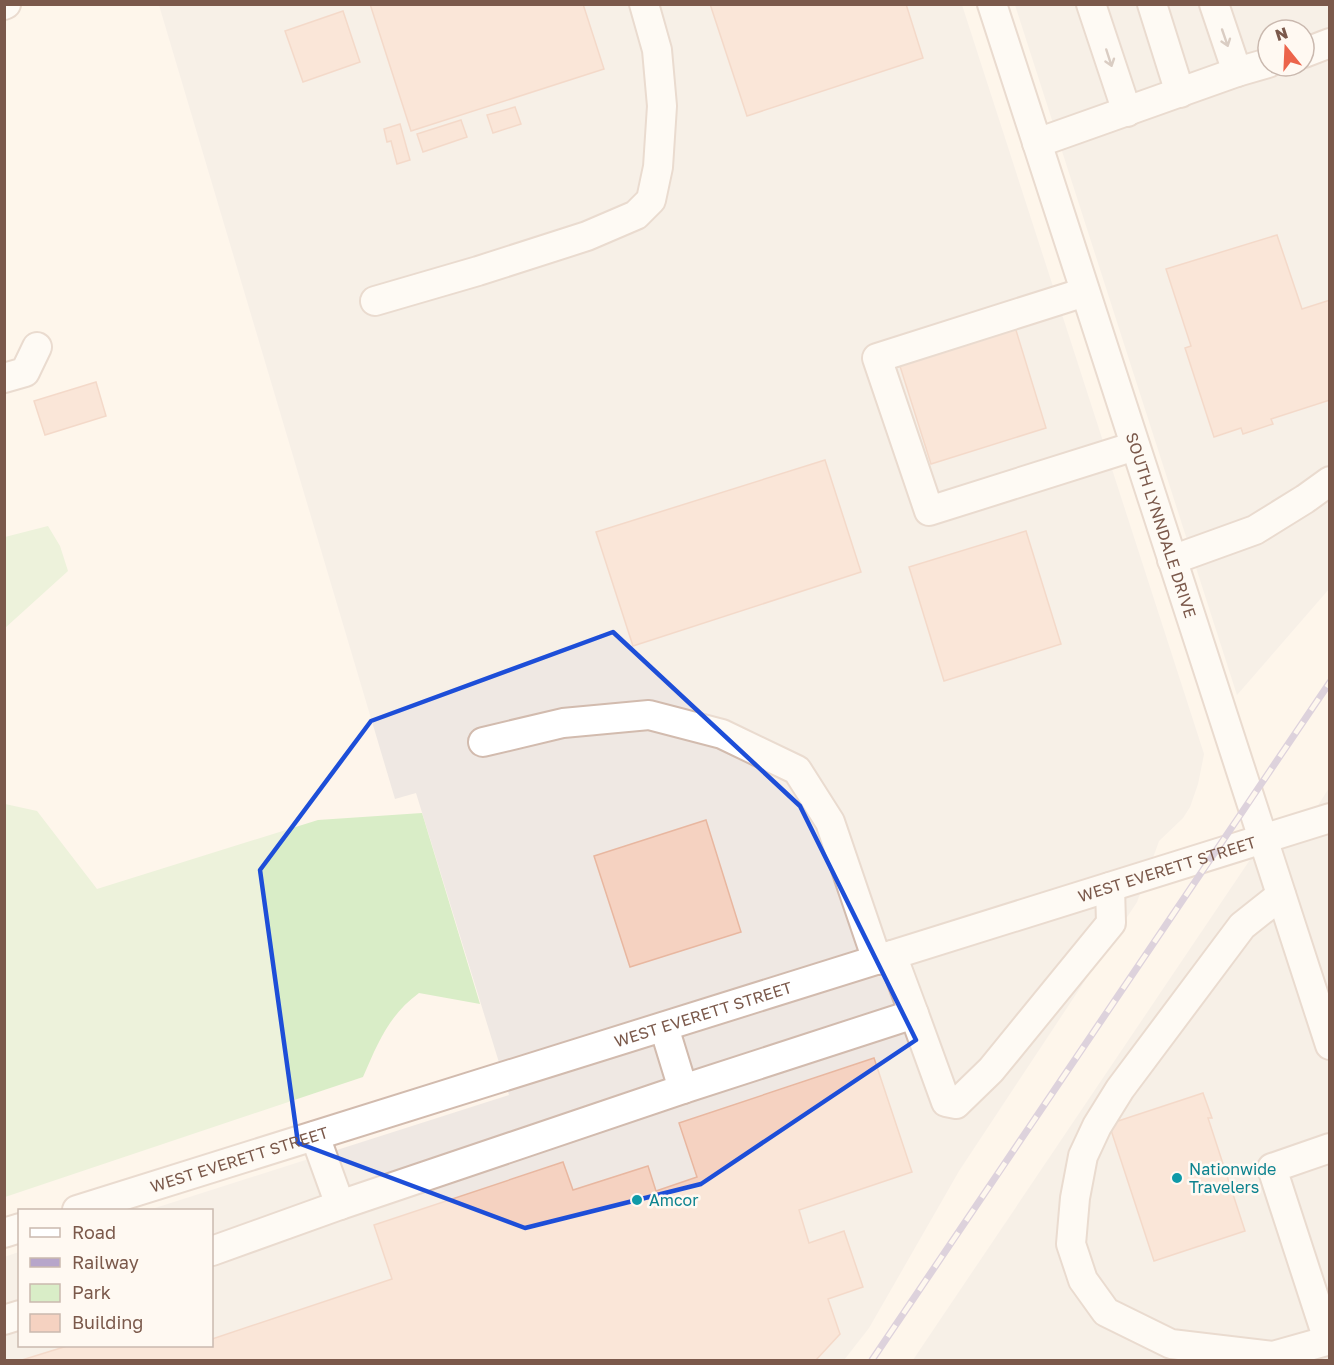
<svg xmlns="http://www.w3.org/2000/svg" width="1334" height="1365" viewBox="0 0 1334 1365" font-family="'Golos Text',sans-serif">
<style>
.industrial{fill:#efe8e3;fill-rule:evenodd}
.green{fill:#d9edc7}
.building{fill:#f5d2c1;stroke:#e8b7a0;stroke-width:1.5}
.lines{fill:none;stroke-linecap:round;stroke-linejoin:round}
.minor-casing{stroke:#d2bbae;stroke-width:32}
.minor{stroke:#fff;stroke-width:28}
.rail-casing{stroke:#b7a6ca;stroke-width:7}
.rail{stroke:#fff9f2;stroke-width:4.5;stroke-dasharray:14;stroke-linecap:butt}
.oneway{stroke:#b09b93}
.marked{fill:none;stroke:#1d4ed8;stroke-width:4.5;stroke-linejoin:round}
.culture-dot{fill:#0f9aa8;stroke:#fff9f2;stroke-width:2}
.labels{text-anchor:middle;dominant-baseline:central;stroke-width:5;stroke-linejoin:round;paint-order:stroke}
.street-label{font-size:16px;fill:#7b594b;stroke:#fff9f2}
.culture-label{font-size:16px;fill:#0d838f;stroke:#fff9f2;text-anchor:start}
</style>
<rect width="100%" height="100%" fill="#fef5eb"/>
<path class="industrial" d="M159,5H962L1204,754L1198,784L1190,807L1183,818L1159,841L1137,902L959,1171L869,1328L844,1360H5L4,1257L19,1252L20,1346H212V1210H149L509,1095L416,793L395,799Z
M1015,5H1329V589L1237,695ZM1268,30H1304V66H1268Z
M1329,788V1360H913L1264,839L1305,826Z"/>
<path class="green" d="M48,526L60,546L68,571L5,628V537Z
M5,804L37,811L97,889L318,820L422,813L480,1004L419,993C388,1016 378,1043 363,1077L5,1197Z"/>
<path class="building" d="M370,4H583L604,69L411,131Z
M710,4H906L923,58L747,116Z
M343,11L360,62L303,82L285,31Z
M515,107L521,124L493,133L487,115Z
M461,120L467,137L423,152L417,134Z
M400,124L410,160L397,164L391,141L387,142L384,129Z
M1277,235L1302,309L1330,300V400L1271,419L1273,424L1243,434L1241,428L1214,437L1185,348L1191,346L1166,269Z
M1015,327L1046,428L931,464L899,363Z
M96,382L106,416L45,435L34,401Z
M825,460L861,572L633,646L596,532Z
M1026,531L1061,644L944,681L909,567Z
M706,820L741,932L630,967L594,856Z
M874,1058L912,1172L799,1210L809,1243L844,1231L863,1287L828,1299L840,1334L816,1360H22L67,1346H212V1339L392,1279L374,1225L563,1162L573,1190L648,1166L656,1191L697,1177L679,1123Z
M1203,1093L1212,1118H1208L1245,1231L1154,1261L1109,1124Z"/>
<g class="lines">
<defs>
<g id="minor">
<path id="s1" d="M992,4L1330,1045"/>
<path d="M1091,4L1127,112"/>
<path d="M1152,4L1180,93"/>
<path d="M1214,4L1237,72"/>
<path d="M4,5L6,4"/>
<path d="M1304,53L1330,43"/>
<path d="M1037,143L1237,72L1268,63"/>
<path d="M1085,292L877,358L929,511L1135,446"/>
<path d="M375,301L478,271L587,236L636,215L651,200L658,167L662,106L657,50L644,4"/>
<path d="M4,378L25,372L37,347"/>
<path d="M1172,560L1255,530L1305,499L1330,481"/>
<path d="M483,742L563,723L649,715L722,734L797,770L830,822L877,960"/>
<path d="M1281,895L1242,926L1120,1089L1097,1126L1083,1156L1075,1198L1071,1244L1083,1280L1106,1312L1171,1344L1273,1356L1330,1340"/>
<path d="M914,1014L946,1102L956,1104L991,1070L1111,923L1110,887"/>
<path d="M683,1089L914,1014L892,955"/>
<path d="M340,1205L683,1089L664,1027"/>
<path id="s2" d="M77,1210L1330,818"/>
<path d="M4,1233L20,1228"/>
<path d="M212,1251L340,1205L315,1136"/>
<path d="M4,1320L20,1315"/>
<path d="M1328,1340L1272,1168L1330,1148"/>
</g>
</defs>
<use href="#minor" class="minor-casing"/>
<use href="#minor" class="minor"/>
<defs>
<path id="rail" d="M872,1360L1330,682"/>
</defs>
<use href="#rail" class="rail-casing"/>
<use href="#rail" class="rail"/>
</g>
<defs><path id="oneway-shaft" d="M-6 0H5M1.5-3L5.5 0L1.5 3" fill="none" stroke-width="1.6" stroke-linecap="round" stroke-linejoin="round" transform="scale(1.5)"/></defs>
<g class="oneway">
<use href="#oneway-shaft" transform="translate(1225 38) rotate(71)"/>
<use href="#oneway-shaft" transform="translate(1109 58) rotate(72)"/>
</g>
<path d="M0 0H1334V1365H0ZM613,632L800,806L916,1040L701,1184L525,1228L298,1143L260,870L371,721Z" fill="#fef5eb" fill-opacity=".55" fill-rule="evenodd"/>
<path class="marked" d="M613,632L800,806L916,1040L701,1184L525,1228L298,1143L260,870L371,721Z"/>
<g class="culture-dot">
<circle cx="1177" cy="1178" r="6"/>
<circle cx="637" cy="1200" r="6"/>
</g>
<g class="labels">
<g class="street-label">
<text stroke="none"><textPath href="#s1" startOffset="548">SOUTH LYNNDALE DRIVE</textPath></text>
<text stroke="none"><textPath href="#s2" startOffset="1142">WEST EVERETT STREET</textPath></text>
<text stroke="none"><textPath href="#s2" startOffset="656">WEST EVERETT STREET</textPath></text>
<text stroke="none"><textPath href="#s2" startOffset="170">WEST EVERETT STREET</textPath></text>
</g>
<g class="culture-label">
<text x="1189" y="1169">Nationwide<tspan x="1189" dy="18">Travelers</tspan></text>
<text x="649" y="1200">Amcor</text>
</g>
</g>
<rect width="1334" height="1365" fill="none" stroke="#7b594b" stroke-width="12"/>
<rect x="18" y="1209" width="195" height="138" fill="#fff9f2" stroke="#cab9af" stroke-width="1.5"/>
<rect x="30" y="1228" width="30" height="9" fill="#ffffff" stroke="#cab9af" stroke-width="1.5"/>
<text x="72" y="1239" font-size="18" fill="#7b594b">Road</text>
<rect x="30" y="1258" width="30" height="9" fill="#b7a6ca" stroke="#cab9af" stroke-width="1.5"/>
<text x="72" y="1269" font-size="18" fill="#7b594b">Railway</text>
<rect x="30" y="1284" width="30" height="18" fill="#d9edc7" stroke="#cab9af" stroke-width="1.5"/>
<text x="72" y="1299" font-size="18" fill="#7b594b">Park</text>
<rect x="30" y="1314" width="30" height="18" fill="#f5d2c1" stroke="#cab9af" stroke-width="1.5"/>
<text x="72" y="1329" font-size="18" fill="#7b594b">Building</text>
<g transform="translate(1286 48) rotate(342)"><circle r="28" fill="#fff9f2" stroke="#cab9af" stroke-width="1.5"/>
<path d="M0-4.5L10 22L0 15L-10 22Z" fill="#ec644b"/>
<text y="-9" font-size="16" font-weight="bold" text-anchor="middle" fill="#7b594b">N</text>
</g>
</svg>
